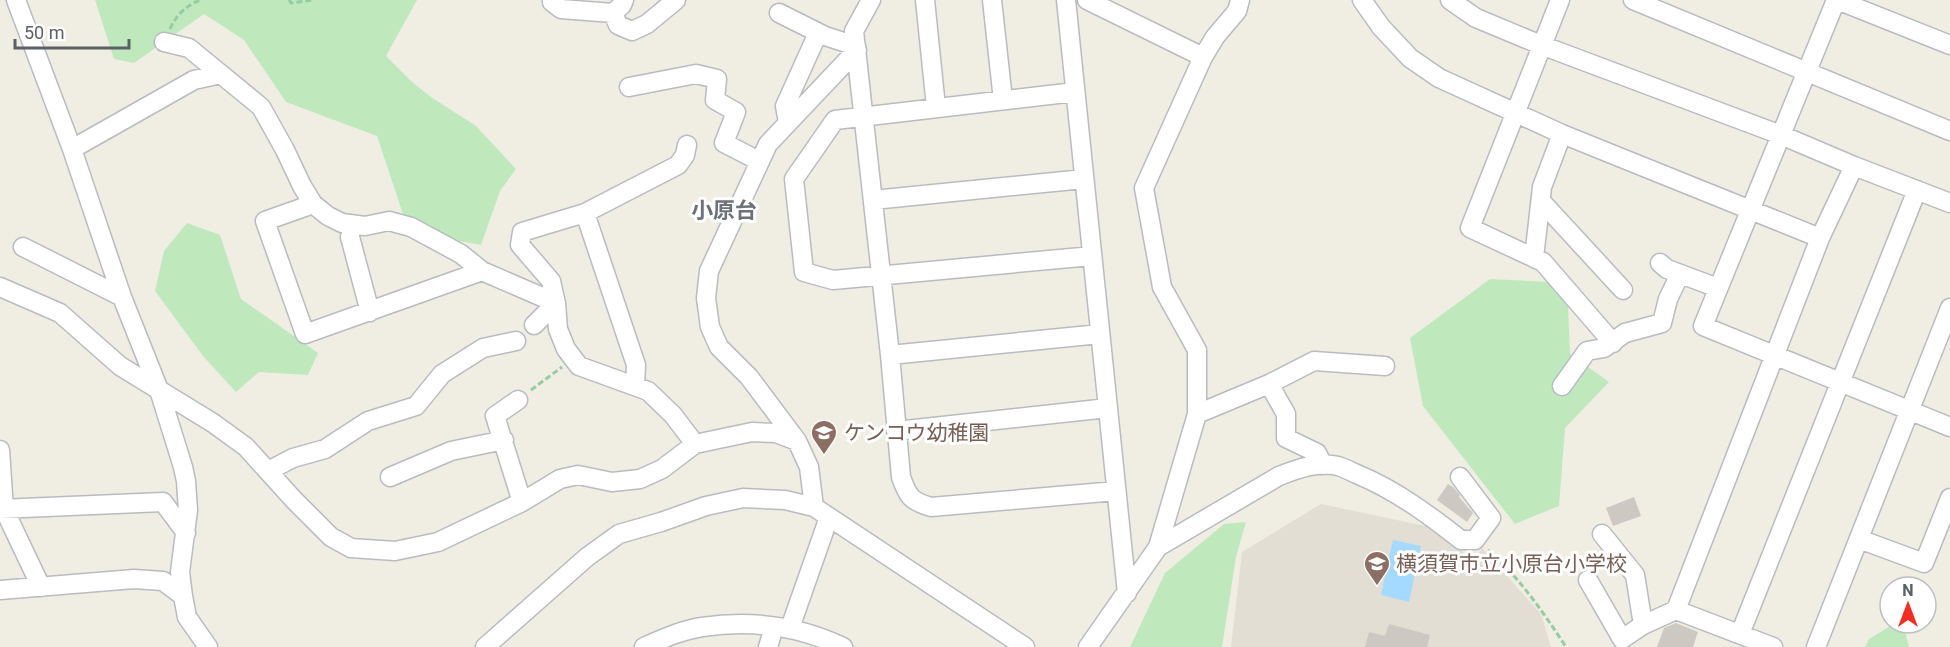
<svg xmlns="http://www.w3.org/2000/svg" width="1950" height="647" viewBox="0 0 1950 647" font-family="Roboto,'Noto Sans JP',sans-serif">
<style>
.education{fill:#e2ded4}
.green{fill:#bfe9bd}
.water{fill:#a4daff}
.building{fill:#cdc9c2}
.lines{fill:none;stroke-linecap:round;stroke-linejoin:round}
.minor-casing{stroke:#b8bcc1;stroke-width:21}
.path{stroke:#95cca4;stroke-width:3;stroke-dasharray:6 3;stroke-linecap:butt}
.minor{stroke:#fff;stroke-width:18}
.labels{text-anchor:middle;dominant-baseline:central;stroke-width:6;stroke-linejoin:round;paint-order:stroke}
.education-label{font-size:21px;fill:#785e54;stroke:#fff;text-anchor:start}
.neighbourhood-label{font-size:22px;font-weight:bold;fill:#6c7278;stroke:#fff}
</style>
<rect width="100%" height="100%" fill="#f0ede3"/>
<path class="education" d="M1321,504L1430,527L1474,560L1482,548L1541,614L1551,647H1231L1242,552Z"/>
<path class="green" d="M95,0H417L386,56L412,82L431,97L476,126L516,169L500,191L481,245L409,232L377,136L286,102L244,40L204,14L134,63L114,59Z
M187,223L220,235L241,299L318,353L308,375L259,372L236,392L203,356L155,291L164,251Z
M1490,279L1549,282L1568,306L1570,354L1609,382L1565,428L1559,506L1515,524L1423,406L1410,338Z
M1246,522L1236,557L1222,647H1130L1165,573L1224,524Z
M1895,623H1903L1909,647H1865L1869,639Z"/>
<path class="water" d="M1393,540L1421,546L1409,602L1381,595Z"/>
<path class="building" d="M1448,484L1454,488L1460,495L1459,497L1473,513L1467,522L1437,500Z
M1634,497L1641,516L1613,526L1606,508Z
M1676,623L1698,632L1693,647H1657L1664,628Z
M1389,624L1430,635L1427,647H1365L1369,632L1385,636Z"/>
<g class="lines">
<defs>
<path id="minor" d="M16,0L72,149L122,297L159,390L183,467L186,481L188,510L180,572L183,596L187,617L208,647
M552,0V2L561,9L613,13L622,5L624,0
M871,0L854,31L890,355L901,477C908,497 911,501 931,507L1116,491
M925,0L936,107
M992,0L1003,100
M1066,0L1127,593
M1087,0L1203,57
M1362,0L1381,27L1410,58L1439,78L1562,134L1820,238
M1450,0L1476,18L1541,45L1781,135L1854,166L1950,203
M1560,0L1470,228L1543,262L1613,343
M1633,0L1950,131
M1836,0L1703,326L1950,427
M1837,0L1950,45
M613,13L618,25L632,31L647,24L676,0
M779,13L825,36L856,46
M164,42L189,48L261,107L285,150L302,186L313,204L328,216L342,223L365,226L389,221L411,227L461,254L482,271
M629,87L696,74L717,79L715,100L736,112L724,143L759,161
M1075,92L835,120L794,179L804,272L833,280L1092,256
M788,123L785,106L818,33
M687,145L685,155L678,165L585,213L522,232L520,245L551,281L556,303L558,329L566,349L579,366L648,391L673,415L695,444
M72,149L194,80L221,74
M873,200L1084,179
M1541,201L1623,290
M313,204L265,221L305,334L482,271L556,303L534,325
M585,213L636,365L635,386
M350,237L370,312
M23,247L122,297
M1534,258L1542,187L1562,134
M1660,263L1667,269L1718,288
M0,287L60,313L120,366L213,423L246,447L294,500L331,537L351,548L395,551L438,542L522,502L560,479L578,475L612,482L640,479L662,469L695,444L752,432L776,433L797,441
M890,355L1100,334
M1269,384L1286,414V438L1317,453L1323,465
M1562,386L1587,351L1604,348L1625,333L1662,323L1668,299L1680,274
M518,400L495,416L522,502
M1197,414L1269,384L1314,361L1385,366
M896,431L1108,408
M0,450L4,509L41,587
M268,471L293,458L325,449L368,421L416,406L442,374L483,348L516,341
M390,477L451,451L504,440
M814,507L809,467L797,441L749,377L719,347L710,327L706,298L709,271L768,144L857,50
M0,509L163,502L186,533
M1602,534L1635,575L1643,625
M1859,539L1924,563L1950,498
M1158,547L1279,476C1297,469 1318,461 1338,466C1345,468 1352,472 1359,475C1397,491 1429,515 1461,540H1475L1491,518L1460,477
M1588,580L1622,639L1643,625L1676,610
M0,590L134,579L163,581L183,596
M790,628L829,517
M1740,634L1917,190
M485,647L587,557L619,534L661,522L706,506L743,498L785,500L814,507L1025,647
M644,647C662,639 682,630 702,627C750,620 799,626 843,647
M768,647L774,627
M1088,647L1158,547L1197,414V350L1162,287L1144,188L1203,57L1215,37L1237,11L1240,0
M1773,647L1676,610L1820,238L1854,166
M1816,647L1950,308"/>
</defs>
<use href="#minor" class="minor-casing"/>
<path class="path" d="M289,0L291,3L313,0
M170,29C176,15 186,6 200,0
M531,390L562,367
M1488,550C1520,578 1543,612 1566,647"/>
<use href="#minor" class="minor"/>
</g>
<defs>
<symbol id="school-pin" viewBox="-11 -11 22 30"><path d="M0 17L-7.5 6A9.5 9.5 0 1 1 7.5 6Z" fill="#8d6e63" stroke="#fff"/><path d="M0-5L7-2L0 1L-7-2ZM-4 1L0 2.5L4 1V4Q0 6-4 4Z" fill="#fff"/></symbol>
</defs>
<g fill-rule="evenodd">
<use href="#school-pin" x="809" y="418" width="30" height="40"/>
<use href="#school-pin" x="1362" y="549" width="30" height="40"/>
</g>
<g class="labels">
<g class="education-label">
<text x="844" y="433">ケンコウ幼稚園</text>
<text x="1396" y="564">横須賀市立小原台小学校</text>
</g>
<g class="neighbourhood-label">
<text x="724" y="210">小原台</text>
</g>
</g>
<g transform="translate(1908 605)"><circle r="28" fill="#ffffff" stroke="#bdbfc2" stroke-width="1.5"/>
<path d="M0-4.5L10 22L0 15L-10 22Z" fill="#f92b20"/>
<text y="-9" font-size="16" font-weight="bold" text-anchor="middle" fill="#5b6066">N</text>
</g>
<path d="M15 39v9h114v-9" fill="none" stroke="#5b6066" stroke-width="3"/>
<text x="24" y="39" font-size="18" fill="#5b6066" stroke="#ffffff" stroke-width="4.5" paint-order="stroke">50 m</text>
</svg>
